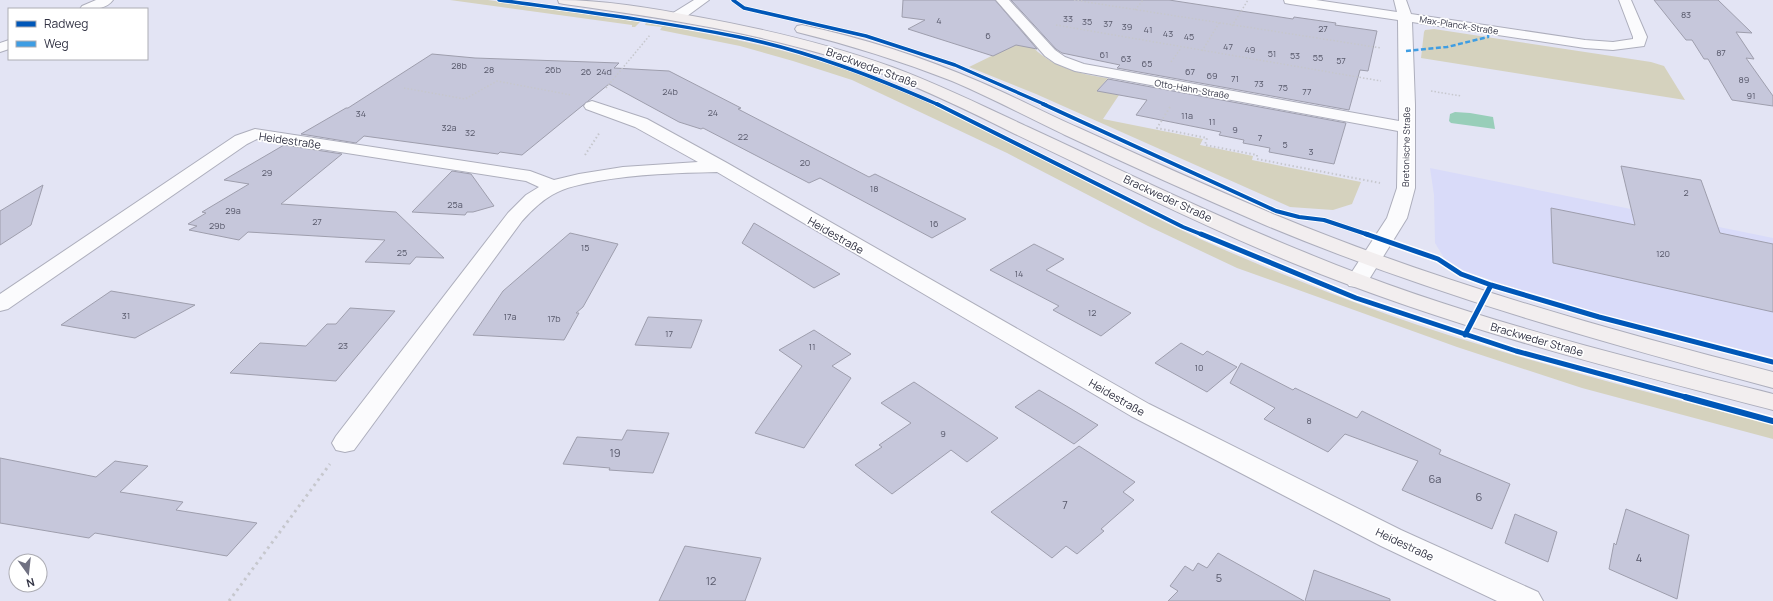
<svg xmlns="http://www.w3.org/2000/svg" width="1773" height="601" viewBox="0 0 1773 601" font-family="Manrope,sans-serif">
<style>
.built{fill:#d9dbf9}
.green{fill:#d5d2be}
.water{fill:#98ceb9}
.building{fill:#c6c7db;stroke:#9e9ead}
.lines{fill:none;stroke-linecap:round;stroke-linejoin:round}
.minor-casing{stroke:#adaebc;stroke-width:2}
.secondary-casing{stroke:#adaebc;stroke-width:2}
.path-far2{stroke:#c6c7cd;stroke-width:1.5;stroke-dasharray:1.5 2;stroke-linecap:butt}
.path-far1{stroke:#c6c7cd;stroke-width:2;stroke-dasharray:1.5 2.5;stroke-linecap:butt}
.path{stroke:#c6c7cd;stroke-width:3;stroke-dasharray:2.5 4;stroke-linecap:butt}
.minor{fill:#fbfbfd;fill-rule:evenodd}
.secondary{fill:#f2eeef;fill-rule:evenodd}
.quiet{stroke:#3e9de3;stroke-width:2.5;stroke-dasharray:5 2.5;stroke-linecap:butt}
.cycleway-far3-casing{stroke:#fff;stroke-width:5}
.cycleway-far2-casing{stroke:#fff;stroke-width:6}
.cycleway-far1-casing{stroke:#fff;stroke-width:8}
.cycleway-casing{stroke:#fff;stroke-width:9}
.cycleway-far3{stroke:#0057b8;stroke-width:3.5}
.cycleway-far2{stroke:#0057b8;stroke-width:4}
.cycleway-far1{stroke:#0057b8;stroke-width:5}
.cycleway{stroke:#0057b8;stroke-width:6}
.labels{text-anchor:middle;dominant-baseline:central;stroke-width:3.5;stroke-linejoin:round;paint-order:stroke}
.number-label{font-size:9px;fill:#57586a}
.far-street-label{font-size:9px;fill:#323344;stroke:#fff}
.street-label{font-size:11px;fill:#323344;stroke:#fff}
.near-number-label{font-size:11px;fill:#57586a}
</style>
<rect width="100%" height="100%" fill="#e3e4f4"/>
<path class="built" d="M1430,168L1773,238V359L1659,330L1567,305L1466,272L1444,258L1435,243L1434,195Z"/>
<path class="green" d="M450,0H488L640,22L635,27H632V25Z
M646,23C734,37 820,56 902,91C1013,138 1116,203 1227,251C1295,280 1365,308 1436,331C1547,367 1660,395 1773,425V439L1582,388L1457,347L1237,268L1148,226L1007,153L852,80L793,61L740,46L660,30L662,27L645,25Z
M1434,29L1651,62L1664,66L1685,100L1421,58L1424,32L1425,30Z
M1026,39C1045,65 1077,74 1108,78L1097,91L1119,95L1103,119L1203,139L1200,145L1253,156L1252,160L1361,182L1352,204L1333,210L1290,207L1036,94L969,67Z"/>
<path class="water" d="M1455,112L1470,113L1493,117L1495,129L1451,123L1449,121L1450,114Z"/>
<path class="building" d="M903,0H995L1037,49L1016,45L993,56L908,29L925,20L902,17Z
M1011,0H1169L1293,19L1294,17L1336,23L1335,25L1377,31L1368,71L1360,70L1349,110L1117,68L1120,65L1062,53L1056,49Z
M1654,0H1718L1752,33L1736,32L1754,59L1746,58L1773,96V106L1732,100L1708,59H1704L1692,40H1686Z
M432,54L475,58L619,63L614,68L669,71L741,108L738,109L869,177L875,174L966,219L932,238L820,178L809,183L703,128L701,129L679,122L609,84L522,155L500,152L498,154L364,136L356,143L301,134L346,108H348Z
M1108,79L1346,123L1334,164L1269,152L1270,148L1243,143L1244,140L1219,135L1221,132L1136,115L1147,100L1097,91Z
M284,145L342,154L281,204L396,212L444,258L416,257L410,264L365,262L385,240L248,232L239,240L189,230L197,226L188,224L206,213L202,212L249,184L224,180Z
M1621,166L1701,180L1720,233L1773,244V312L1553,263L1551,208L1635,225Z
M452,171L471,174L494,206L473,212H467L465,215L412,212Z
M43,185L31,225L0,245V211Z
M754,223L840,274L814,288L742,243Z
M570,233L618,244L583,307L576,313H579L564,340L473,335L503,291Z
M1034,244L1064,259L1046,270L1131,313L1101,336L1053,310L1059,306L990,270Z
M111,291L195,305L135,338L61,325Z
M350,308L395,311L336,381L230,373L260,343L306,346L327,324H336Z
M648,317L702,320L691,348L635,345Z
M814,330L851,354L832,366L851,378L804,448L755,433L802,366L779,350Z
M1181,343L1203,355L1207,351L1237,367L1207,392L1155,363Z
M1241,363L1293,390L1295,388L1357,418L1362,411L1441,450L1439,454L1510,484L1492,529L1402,490L1418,461L1345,434L1328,452L1264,419L1275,408L1230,383Z
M914,382L998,438L967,462L951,450L892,494L855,465L882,447L879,445L911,423L881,403Z
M1039,390L1068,407L1098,425L1074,444L1015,407Z
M627,430L669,433L653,473L609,470L610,468L563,464L577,437L622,440Z
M1079,446L1135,482L1123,492L1134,500L1101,529L1104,531L1077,554L1066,546L1052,558L991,512Z
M0,458L96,477L115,461L148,466L120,492L183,502L176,510L257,523L227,556L95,533L89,538L0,523Z
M1626,509L1689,535L1677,599L1609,569L1614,543L1616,545Z
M1515,514L1557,532L1548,562L1505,543Z
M685,546L761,558L745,601H659Z
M1218,553L1304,601H1168L1178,591L1170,586L1185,566L1193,571L1198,563L1207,568Z
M1314,570L1390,599V601H1305Z"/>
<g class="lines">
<defs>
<path id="minor" d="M96,0H113C106,10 92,9 80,9L82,6Z
M694,0H709L683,19H673L671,16L673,13Z
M996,0H1009L1055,50L1065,57L1084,64L1399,121L1398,20L1290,4L1285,3L1284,0H1316L1397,12L1394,0H1406L1411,14L1585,40L1613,42L1633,39V37L1619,0H1631L1647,37L1644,46L1613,50L1585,48L1412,22L1415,105V188L1407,218L1365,286L1357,287L1349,286L1346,281L1387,218L1397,188L1398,131L1075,71L1055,63L1045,56Z
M9,40V49L0,52V43Z
M592,101L647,119L727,163L1149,404L1401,530L1538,592L1543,601H1497L1381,546L1131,416L717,172C677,173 638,174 598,181C582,184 566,187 552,195C540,202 531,211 522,221L354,450L345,452L336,450L332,443L336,436L508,213L526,195L539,187L526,181L257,139L247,144L8,309L0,311V294L235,136L255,129L530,171L554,180L579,174L623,167L698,162L635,127L586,109L584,106L586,103Z"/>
<path id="secondary" d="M558,0C605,0 652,8 698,17C764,29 829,44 892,67C938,84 983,106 1028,127C1119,169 1210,214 1304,252C1455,315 1614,354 1773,394V410C1611,368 1449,327 1293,263C1198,224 1106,177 1013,133C969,111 924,89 878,72C777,35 670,19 564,4L559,3Z
M802,25C863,38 923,57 980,82C1013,96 1045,113 1079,128C1145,158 1211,188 1278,216C1438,282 1605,329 1773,372V388C1601,342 1430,294 1265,225C1198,196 1131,166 1065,135C1027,117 990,97 952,81C901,61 850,45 797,32L795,29L797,26Z"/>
</defs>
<use href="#minor" class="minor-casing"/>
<use href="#secondary" class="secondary-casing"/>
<path class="path-far2" d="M1074,0L1381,48
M1135,10L1143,0
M1056,25L1381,81
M1232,26L1248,0
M1202,51L1219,23
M1171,62L1181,48
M404,88L465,99L497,81L571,95
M606,88L650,35
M1431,91L1461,96"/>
<path class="path-far1" d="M1170,107L1157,128L1207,138L1205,145L1257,155V159L1380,183
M585,155L600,132"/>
<path class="path" d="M229,601L330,464"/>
<use href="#minor" class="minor"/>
<use href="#secondary" class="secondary"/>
<path class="quiet" d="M1406,51L1447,47L1488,37L1489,30"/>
<defs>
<path id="cycleway-far3" d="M499,0C579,11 660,21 739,37C808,51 875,77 939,105
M733,0L744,8L866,36L955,65L1046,105"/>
<path id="cycleway-far2" d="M937,104L1183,227L1203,235
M1043,104L1276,211L1299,217L1324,220L1369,235"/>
<path id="cycleway-far1" d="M1201,234L1356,298L1516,351L1689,398
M1366,234L1438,259L1461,274L1491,285L1599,317L1773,362
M1465,335L1491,285"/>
<path id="cycleway" d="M1685,397L1773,421"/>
</defs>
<use href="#cycleway-far3" class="cycleway-far3-casing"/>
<use href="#cycleway-far2" class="cycleway-far2-casing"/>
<use href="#cycleway-far1" class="cycleway-far1-casing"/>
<use href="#cycleway" class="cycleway-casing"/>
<use href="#cycleway-far3" class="cycleway-far3"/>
<use href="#cycleway-far2" class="cycleway-far2"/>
<use href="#cycleway-far1" class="cycleway-far1"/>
<use href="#cycleway" class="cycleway"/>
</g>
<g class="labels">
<g class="number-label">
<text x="1686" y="14">83</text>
<text x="1068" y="18">33</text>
<text x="939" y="20">4</text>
<text x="1087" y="21">35</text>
<text x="1108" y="23">37</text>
<text x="1127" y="26">39</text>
<text x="1323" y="28">27</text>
<text x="1148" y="29">41</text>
<text x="1168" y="33">43</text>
<text x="988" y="35">6</text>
<text x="1189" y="36">45</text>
<text x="1228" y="46">47</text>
<text x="1250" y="49">49</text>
<text x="1721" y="52">87</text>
<text x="1272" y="53">51</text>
<text x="1104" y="54">61</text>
<text x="1295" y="55">53</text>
<text x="1318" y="57">55</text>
<text x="1126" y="58">63</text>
<text x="1341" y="60">57</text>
<text x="1147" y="63">65</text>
<text x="459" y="65">28b</text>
<text x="489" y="69">28</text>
<text x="553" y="69">26b</text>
<text x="586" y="71">26</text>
<text x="604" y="71">24d</text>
<text x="1190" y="71">67</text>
<text x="1212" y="75">69</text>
<text x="1235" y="78">71</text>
<text x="1744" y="79">89</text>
<text x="1259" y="83">73</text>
<text x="1283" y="87">75</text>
<text x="670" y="91">24b</text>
<text x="1307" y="91">77</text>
<text x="1751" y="95">91</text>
<text x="713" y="112">24</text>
<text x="361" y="113">34</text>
<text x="1187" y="115">11a</text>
<text x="1212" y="121">11</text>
<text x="449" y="127">32a</text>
<text x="1235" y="129">9</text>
<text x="470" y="132">32</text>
<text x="743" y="136">22</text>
<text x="1260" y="137">7</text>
<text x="1285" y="144">5</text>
<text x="1311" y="151">3</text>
<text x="805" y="162">20</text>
<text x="267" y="172">29</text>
<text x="874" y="188">18</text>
<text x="1686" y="192">2</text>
<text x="455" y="204">25a</text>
<text x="233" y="210">29a</text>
<text x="317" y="221">27</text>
<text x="934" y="223">16</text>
<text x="217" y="225">29b</text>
<text x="585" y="247">15</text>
<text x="402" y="252">25</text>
<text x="1663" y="253">120</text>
<text x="1019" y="273">14</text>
<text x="1092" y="312">12</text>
<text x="126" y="315">31</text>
<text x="510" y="316">17a</text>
<text x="554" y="318">17b</text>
<text x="669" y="333">17</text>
<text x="343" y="345">23</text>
<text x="812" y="346">11</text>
<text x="1199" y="367">10</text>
<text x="1309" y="420">8</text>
<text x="943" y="433">9</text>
</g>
<g class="far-street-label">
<text transform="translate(1459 25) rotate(9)">Max-Planck-Straße</text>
<text transform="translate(1192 89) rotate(10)">Otto-Hahn-Straße</text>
<text transform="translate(1406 147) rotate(-89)">Bretonische Straße</text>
</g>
<g class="street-label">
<text transform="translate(872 67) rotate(20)">Brackweder Straße</text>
<text transform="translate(290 140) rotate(8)">Heidestraße</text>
<text transform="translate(1168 198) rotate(25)">Brackweder Straße</text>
<text transform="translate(836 235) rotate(30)">Heidestraße</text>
<text transform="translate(1537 339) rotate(16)">Brackweder Straße</text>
<text transform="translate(1117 397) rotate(30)">Heidestraße</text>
<text transform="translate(1405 544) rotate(25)">Heidestraße</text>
</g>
<g class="near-number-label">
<text x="615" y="452">19</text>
<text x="1435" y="478">6a</text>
<text x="1479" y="496">6</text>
<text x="1065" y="504">7</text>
<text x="1639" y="557">4</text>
<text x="1219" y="577">5</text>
<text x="711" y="580">12</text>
</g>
</g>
<rect x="8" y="8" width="140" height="52" fill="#ffffff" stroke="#adadb4"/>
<rect x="16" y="21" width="20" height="6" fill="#0057b8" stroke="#adadb4"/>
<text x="44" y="28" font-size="12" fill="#323344">Radweg</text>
<rect x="16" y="41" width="20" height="6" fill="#3e9de3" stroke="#adadb4"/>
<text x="44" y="48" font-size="12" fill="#323344">Weg</text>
<g transform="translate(28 573) rotate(165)"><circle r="19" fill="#ffffff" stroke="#adadb4"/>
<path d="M0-3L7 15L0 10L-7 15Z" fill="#707182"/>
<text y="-6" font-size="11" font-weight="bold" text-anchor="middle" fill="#323344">N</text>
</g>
</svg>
